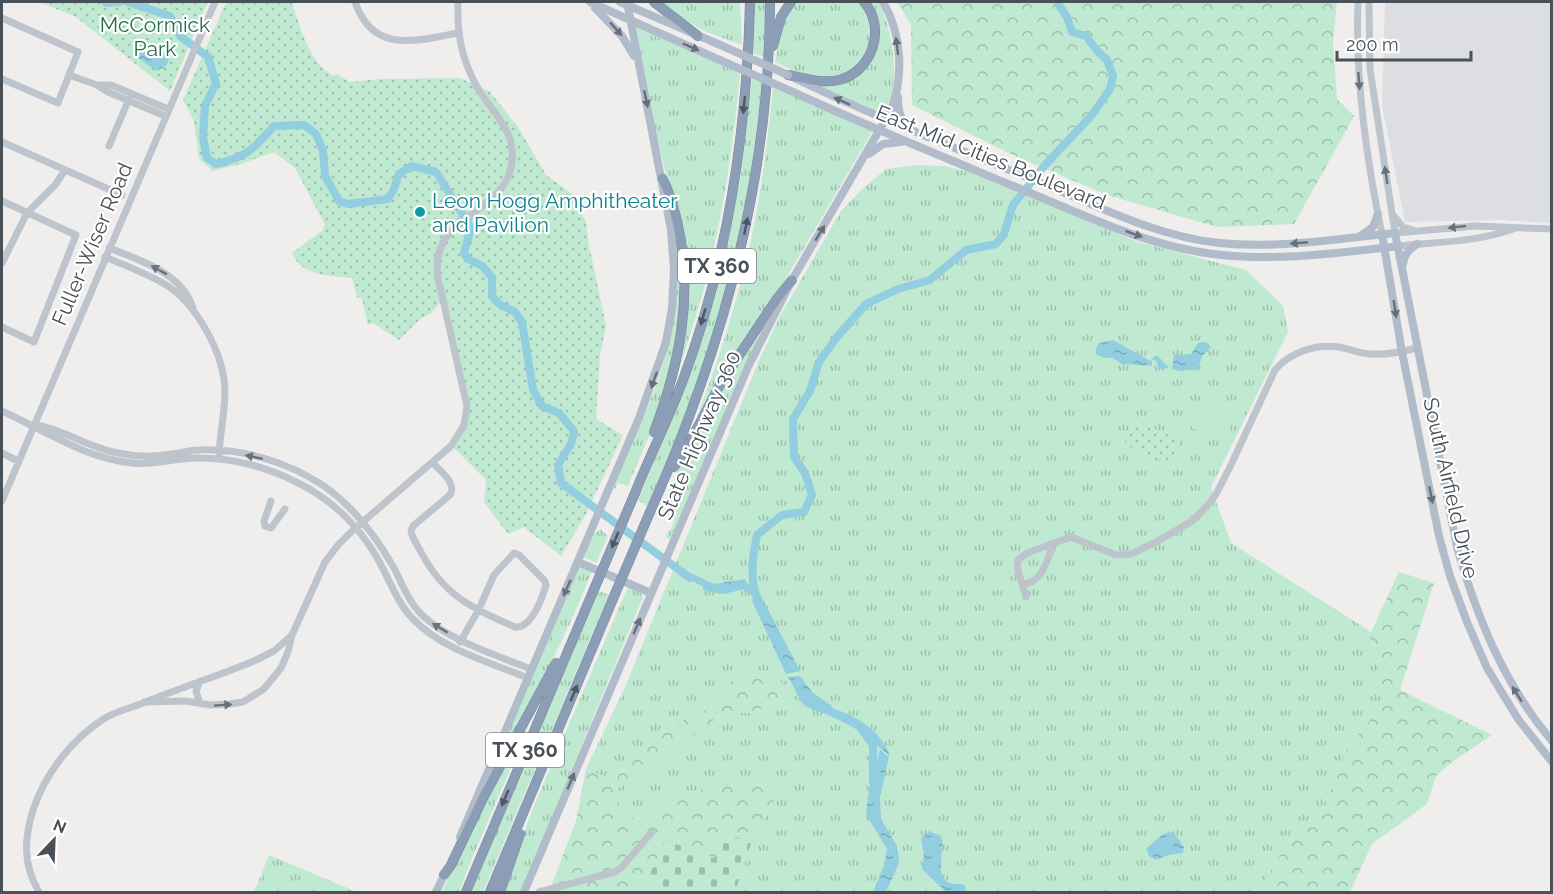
<svg xmlns="http://www.w3.org/2000/svg" width="1553" height="894" viewBox="0 0 1553 894" font-family="Raleway,sans-serif">
<style>
.airport{fill:#dddee1}
.grass{fill:url(#grass-tufts)}
.forest{fill:url(#forest-crowns)}
.cemetery{fill:url(#cemetery-stones)}
.park{fill:url(#park-dots)}
.garden{fill:#c0e9d1}
.water{fill:url(#water-ripples)}
.lines{fill:none;stroke-linecap:round;stroke-linejoin:round}
.river{stroke:#92cde0;stroke-width:8}
.highway-casing{stroke:#7689a2;stroke-width:10}
.minor{stroke:#bdc4cb;stroke-width:7}
.major{stroke:#b0bcc9;stroke-width:8}
.highway{stroke:#8b9eb6;stroke-width:9}
.highway-bridge-casing{stroke:#7689a2;stroke-width:10;stroke-linecap:butt}
.major-bridge{stroke:#b0bcc9;stroke-width:8}
.highway-bridge{stroke:#8b9eb6;stroke-width:9}
.oneway{fill:#67707a}
.oneway2{fill:#6b737a}
.oneway3{fill:#4f5861}
.culture-dot{fill:#0f9aa8;stroke:#fff;stroke-width:2}
.labels{text-anchor:middle;dominant-baseline:central;stroke-width:4.5;stroke-linejoin:round;paint-order:stroke}
.shield{fill:#fff;stroke:#7f848a;stroke-width:1.5}
.shield-label{font-size:20px;font-weight:bold;fill:#485058}
.park-label{font-size:21px;fill:#22704c;stroke:#fff}
.street-label{font-size:21px;fill:#485058;stroke:#fff}
.culture-label{font-size:21px;fill:#0d838f;stroke:#fff;text-anchor:start}
</style>
<defs>
<pattern id="grass-tufts" width="24" height="20" patternUnits="userSpaceOnUse" patternTransform="scale(1.5)"><rect width="24" height="20" fill="#c0e9d1"/><path d="M3 7l-1-3M5 7V3M7 7l1-3M15 17l-1-3M17 17v-4M19 17l1-3" fill="none" stroke="#9ebfac"/></pattern>
<pattern id="forest-crowns" width="20" height="18" patternUnits="userSpaceOnUse" patternTransform="scale(1.5)"><rect width="20" height="18" fill="#c0e9d1"/><path d="M2 6a3 3 0 1 1 6 0M12 15a3 3 0 1 1 6 0" fill="none" stroke="#9ebfac"/></pattern>
<pattern id="cemetery-stones" width="16" height="16" patternUnits="userSpaceOnUse" patternTransform="scale(1.5)"><rect width="16" height="16" fill="#c0e9d1"/><path d="M2 7V4a2 2 0 0 1 4 0v3zM10 15v-3a2 2 0 0 1 4 0v3z" fill="#9ebfac"/></pattern>
<pattern id="park-dots" width="8" height="8" patternUnits="userSpaceOnUse" patternTransform="scale(1.5)"><rect width="8" height="8" fill="#c0e9d1"/><path d="M2 2h.1M6 6h.1" fill="none" stroke="#9ebfac" stroke-width="1.8" stroke-linecap="round"/></pattern>
<pattern id="water-ripples" width="26" height="14" patternUnits="userSpaceOnUse" patternTransform="scale(1.5)"><rect width="26" height="14" fill="#92cde0"/><path d="M2 4q2-2 4 0t4 0M15 11q2-2 4 0t4 0" fill="none" stroke="#79a9b8"/></pattern>
</defs>
<rect width="100%" height="100%" fill="#f0eded"/>
<path class="airport" d="M1385,2H1551V223L1501,220L1405,222L1382,105Z"/>
<path class="grass" d="M657,2H740L742,45L702,30Z
M754,2H765L764,57L753,53Z
M794,2H860C883,33 869,73 828,78C810,80 791,69 775,62L782,23Z
M866,2H879C893,32 903,85 883,114L819,86L820,84L842,81L875,48Z
M636,27L740,73C734,141 724,208 708,274C699,308 688,341 677,375H675L687,302L667,178L657,138Z
M752,79L762,83C753,167 740,250 715,331C695,391 672,448 647,506L638,500L677,407L692,365L729,234L741,175Z
M773,88L871,130L872,132L764,316L698,421L696,420C719,359 740,295 753,230C763,183 768,136 773,88Z
M917,165L944,166L970,172L1138,242L1246,270L1283,306L1288,332L1211,487L1231,543L1371,632L1382,706L1348,746L1325,806L1318,818L1300,824L1257,892H735L752,841L781,787L664,803L648,819C627,821 617,809 617,788L641,776L723,713H752L773,702L790,690L753,680H732L722,699L704,714L696,712L667,731L633,759L613,780L586,769L625,687L759,361L780,316L841,211L862,189L886,169Z
M675,232L677,239L681,288L674,360L650,434L628,486L618,483L615,489L613,488C637,431 667,373 675,310C679,284 676,258 675,232Z
M755,338L758,339L670,539L665,537L671,529L674,521L659,514L678,471L719,391Z
M600,529L608,536L596,563L584,557L593,533H596Z
M580,567L592,571C562,647 524,718 483,788Z
M628,587L640,592L643,597L521,892H503L530,815Z
M599,591L609,595L593,632L483,892H472L500,821Z
M519,741L522,742L473,856L459,892H442L473,822Z
M269,855L357,892H254Z"/>
<path class="forest" d="M897,2H1337L1333,43L1337,99L1354,116L1294,224L1217,227L1107,195L1015,156L912,105L911,24Z
M1399,572L1434,583L1400,690L1492,735L1452,762L1436,776L1427,804L1372,844L1350,892H1257L1300,824L1318,818L1325,806L1348,746L1382,706L1371,632Z
M777,677L790,690L773,702L752,713H723L641,776L617,789C617,809 627,821 648,819L664,803L703,789L766,779L781,787L752,841L735,892H549L576,821L586,769L614,780L633,759L667,731L696,712L704,714L722,699L732,680Z"/>
<path class="cemetery" d="M725,835L752,841L735,892H642L665,840L714,858Z"/>
<path class="park" d="M39,2H208L170,91L76,17Z
M226,2H292C300,27 309,63 334,76L336,74L350,82L381,79L460,78L490,92L518,127L546,175L571,193L586,222L588,240L606,326L600,356L596,419L623,435L585,516L561,556L524,527L508,534L484,502L486,480L454,448L463,433L469,408L447,301L439,304L432,312L418,321L399,340L373,323L368,325L362,299L357,297L352,278C331,276 301,276 292,253L323,230L325,225L295,168L274,152L244,163L213,171L199,159L194,121L183,100Z
M1135,420L1180,440L1170,464L1124,444Z"/>
<path class="garden" d="M1207,394L1238,409L1224,443L1192,428Z"/>
<path class="water" d="M156,44L169,59L166,66L157,71L134,55Z
M1113,340C1125,347 1138,353 1150,361L1155,356H1158L1169,368L1158,369L1157,361L1152,360V365L1150,366L1122,364L1113,358H1104L1096,354V348L1099,343Z
M1203,342L1208,343L1211,348L1202,356L1198,369L1181,371L1172,369L1174,355L1191,354L1198,343Z
M684,570L714,584L745,579L746,585C714,588 709,593 681,574Z
M760,594L800,671L786,674L752,601Z
M800,676L812,692L832,706L827,713C794,707 803,700 788,677Z
M840,711C861,719 883,734 890,756L859,731L835,717Z
M880,750L889,757L880,797L881,819L897,846L899,863L886,892H873L884,865L887,849L866,814L869,789Z
M931,832L941,836C946,849 935,871 946,881C951,885 959,883 965,885L966,892H946L922,869L924,854L921,839L926,833Z
M1169,832L1174,833L1184,847L1183,853L1168,855L1156,860L1149,856L1146,849L1162,835Z"/>
<g class="lines">
<path class="river" d="M105,2L106,3L119,2
M127,2L170,16L180,36L208,57L216,83L205,106L203,138L207,158L216,164C247,157 253,149 274,126L304,125L316,134L323,151L325,176L339,201L348,204L388,199L393,191L399,174L412,166L436,172L471,228L464,253L468,259L482,266L492,277V296L499,304L515,312L522,322L533,390L542,406L559,413L574,431L571,444L558,465L561,483L690,578
M707,587L723,590L743,585L754,592
M760,606C749,582 752,560 757,535L782,515L804,512L812,495L805,473L794,457L793,419L810,391L819,362L837,337L866,304L898,289L930,280L966,250L996,244L1004,234L1013,205L1046,164L1092,115L1110,89L1113,76L1107,60L1097,51L1086,36L1072,32L1067,17L1057,2
M820,707L847,719
M862,730L873,745V782"/>
<defs>
<path id="highway" d="M654,2L698,36
M773,46L781,17L791,2
M788,75C804,78 822,84 839,80C872,72 887,28 864,2
M654,432C680,364 694,293 677,221C673,206 670,191 662,178
M674,467L685,451L722,381L776,300L792,280
M635,493C650,455 669,418 683,380C728,259 747,130 750,2
M650,512C722,351 770,179 770,2
M444,875L451,865L483,798L556,663
M466,892L595,587
M490,892L615,594
M500,892L520,834"/>
</defs>
<use href="#highway" class="highway-casing"/>
<path class="minor" d="M355,2C373,54 415,41 458,33
M1358,2C1355,79 1366,158 1382,234
M1369,2L1370,69L1395,233L1476,226L1552,229
M2,18L78,52L58,103L2,79
M69,75L97,85L108,92L165,116
M99,85H111L168,109
M2,142L122,195
M109,146L129,99
M2,201L76,235L34,342L2,327
M1394,216L1403,227L1413,230
M1399,246C1436,242 1477,242 1513,229
M109,248C140,260 182,273 193,308
M105,257C124,265 145,273 163,283C196,302 224,353 225,391C225,412 220,433 219,455
M2,263L27,213L55,185L65,170
M2,411C44,430 84,458 132,463C155,466 177,457 199,458C232,458 267,467 296,482C332,499 361,528 380,563C390,581 397,602 412,618C441,649 489,662 528,678
M36,425C65,430 89,448 118,453C136,457 154,457 172,454C181,453 190,450 199,450C242,448 288,462 324,486C355,508 376,536 394,568C402,584 409,602 422,615C448,640 498,656 531,669
M2,453L18,461
M433,463C441,472 457,483 450,495L413,526L411,531C412,538 417,545 421,552C444,596 472,608 515,627C531,629 542,599 546,585L545,581L519,555L514,553L494,575L478,611L460,642
M2,501L215,2
M271,501L264,521L265,526L271,528L285,509
M1054,543L1071,537L1116,555L1131,554L1158,541L1192,521L1206,507L1215,496L1230,467L1275,370C1290,352 1316,344 1339,347C1350,349 1360,354 1371,354C1387,355 1402,352 1417,348
M1054,543C1047,559 1043,584 1022,584L1017,567L1018,560L1027,553Z
M1022,584L1026,597
M200,681L196,691L200,704
M144,702L185,701L211,705L230,704L243,702L264,689L281,668L288,652L292,635L325,562L338,545L351,532L451,446L464,425L467,406L438,278C428,213 507,216 512,161C516,129 490,111 476,85C461,57 457,33 458,2
M39,892C23,865 24,839 33,810C46,772 72,739 105,718C117,711 131,708 143,703C180,688 218,676 254,661L274,651L292,635
M539,892L615,872L622,867L652,832"/>
<path class="major" d="M590,2L713,57
M620,2L718,44
M595,8L622,36L634,56
M796,79C876,117 957,149 1039,182C1097,206 1156,236 1219,243C1278,249 1337,239 1395,233L1457,547C1477,618 1504,684 1552,741
M793,92C869,127 946,158 1023,190C1084,215 1147,246 1213,254C1275,262 1337,253 1399,246
M898,97C898,110 900,120 910,128
M869,154L883,144L901,142
M1382,234L1402,352L1439,536L1450,576L1467,622L1487,668L1518,719L1552,762
M1360,236L1373,227L1378,214
M1403,264C1404,254 1409,250 1417,244
M578,562L651,593
M460,837L639,418L666,342L672,308L674,270L671,230L627,2
M436,892L446,871
M524,892L748,367L792,280L891,110C904,76 902,34 883,2"/>
<use href="#highway" class="highway"/>
<defs>
<path id="highway-bridge" d="M595,587L635,493
M615,594L650,512"/>
</defs>
<use href="#highway-bridge" class="highway-bridge-casing"/>
<path class="major-bridge" d="M718,44L788,75
M713,57L793,92"/>
<use href="#highway-bridge" class="highway-bridge"/>
</g>
<defs><path id="oneway-solid" d="M-6-.8H1V-3.2L6.5 0L1 3.2V.8H-6Z" transform="scale(1.5)"/></defs>
<g class="oneway">
<use href="#oneway-solid" transform="translate(616 29) rotate(49)"/>
<use href="#oneway-solid" transform="translate(897 46) rotate(-97)"/>
<use href="#oneway-solid" transform="translate(691 47) rotate(24)"/>
<use href="#oneway-solid" transform="translate(646 99) rotate(78)"/>
<use href="#oneway-solid" transform="translate(842 101) rotate(-155)"/>
<use href="#oneway-solid" transform="translate(820 233) rotate(-59)"/>
<use href="#oneway-solid" transform="translate(1134 234) rotate(20)"/>
<use href="#oneway-solid" transform="translate(1299 243) rotate(175)"/>
<use href="#oneway-solid" transform="translate(1395 309) rotate(81)"/>
<use href="#oneway-solid" transform="translate(654 380) rotate(110)"/>
<use href="#oneway-solid" transform="translate(1431 495) rotate(79)"/>
<use href="#oneway-solid" transform="translate(567 588) rotate(114)"/>
<use href="#oneway-solid" transform="translate(637 626) rotate(-67)"/>
<use href="#oneway-solid" transform="translate(1517 694) rotate(-122)"/>
<use href="#oneway-solid" transform="translate(571 781) rotate(-67)"/>
</g>
<g class="oneway2">
<use href="#oneway-solid" transform="translate(1359 81) rotate(86)"/>
<use href="#oneway-solid" transform="translate(1386 175) rotate(-99)"/>
<use href="#oneway-solid" transform="translate(1457 227) rotate(174)"/>
<use href="#oneway-solid" transform="translate(159 270) rotate(-151)"/>
<use href="#oneway-solid" transform="translate(254 457) rotate(-168)"/>
<use href="#oneway-solid" transform="translate(440 628) rotate(-149)"/>
<use href="#oneway-solid" transform="translate(223 705) rotate(-4)"/>
</g>
<g class="oneway3">
<use href="#oneway-solid" transform="translate(744 105) rotate(96)"/>
<use href="#oneway-solid" transform="translate(746 226) rotate(-78)"/>
<use href="#oneway-solid" transform="translate(703 317) rotate(106)"/>
<use href="#oneway-solid" transform="translate(615 540) rotate(113)"/>
<use href="#oneway-solid" transform="translate(574 693) rotate(-67)"/>
<use href="#oneway-solid" transform="translate(505 798) rotate(113)"/>
</g>
<circle class="culture-dot" cx="420" cy="212" r="6"/>
<g class="labels">
<g class="shield">
<rect x="678" y="249" width="78" height="34" rx="4.5"/>
<rect x="486" y="733" width="78" height="34" rx="4.5"/>
</g>
<g class="shield-label">
<text x="717" y="266">TX 360</text>
<text x="525" y="750">TX 360</text>
</g>
<g class="park-label">
<text x="155" y="24">McCormick<tspan x="155" dy="24">Park</tspan></text>
</g>
<g class="street-label">
<text transform="translate(991 157) rotate(22)">East Mid Cities Boulevard</text>
<text transform="translate(92 244) rotate(-67)">Fuller-Wiser Road</text>
<text transform="translate(699 435) rotate(-67)">State Highway 360</text>
<text transform="translate(1451 488) rotate(77)">South Airfield Drive</text>
</g>
<g class="culture-label">
<text x="432" y="200">Leon Hogg Amphitheater<tspan x="432" dy="24">and Pavilion</tspan></text>
</g>
</g>
<rect width="1553" height="894" fill="none" stroke="#485058" stroke-width="6"/>
<g transform="translate(54 840) rotate(23)" stroke="#ffffff" stroke-width="4.5" paint-order="stroke">
<path d="M0-4.5L10 22L0 15L-10 22Z" fill="#485058"/>
<text y="-9" font-size="16" font-weight="bold" text-anchor="middle" fill="#485058">N</text>
</g>
<path d="M1337 51v9h134v-9" fill="none" stroke="#485058" stroke-width="3"/>
<text x="1346" y="51" font-size="18" fill="#485058" stroke="#ffffff" stroke-width="4.5" paint-order="stroke">200 m</text>
</svg>
